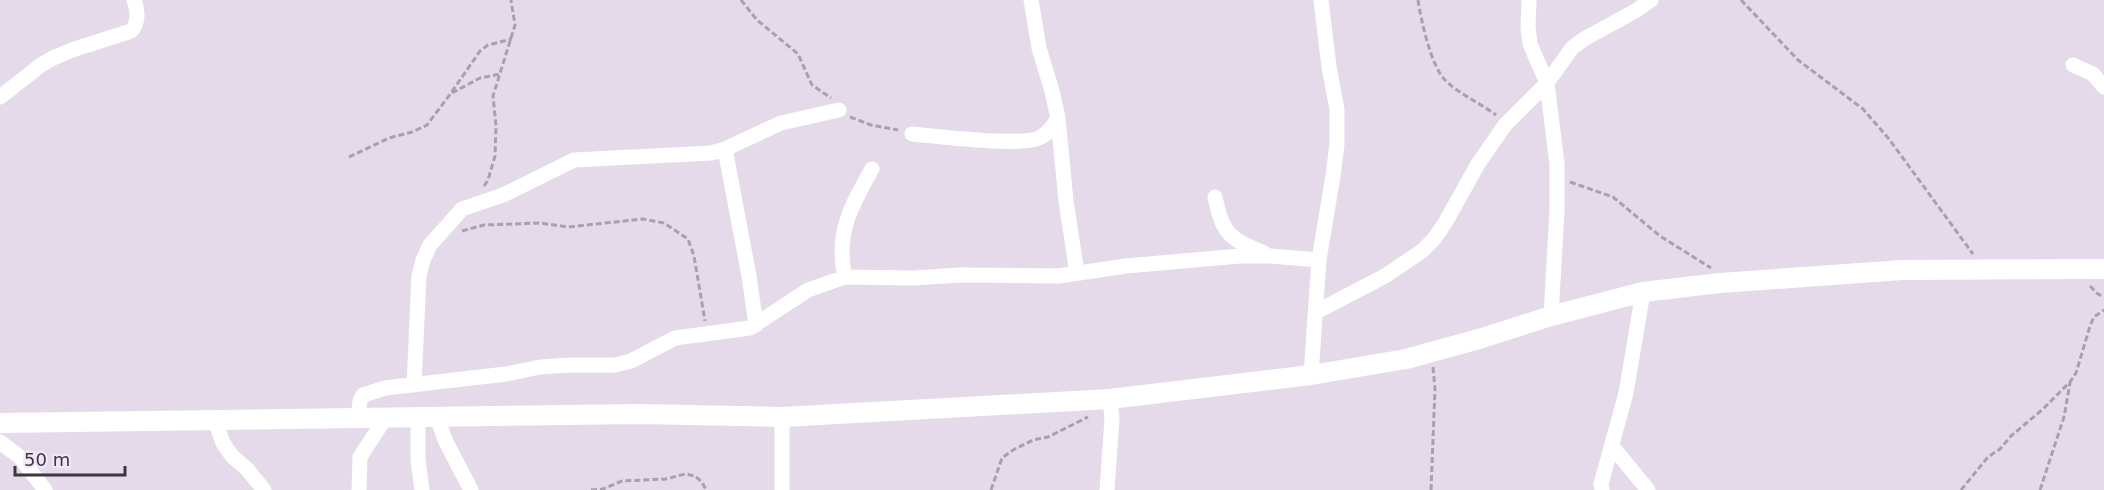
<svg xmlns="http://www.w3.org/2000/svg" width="2104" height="490" viewBox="0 0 2104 490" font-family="'DejaVu Sans',sans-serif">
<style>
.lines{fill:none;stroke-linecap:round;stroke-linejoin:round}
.path{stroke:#a8a0ac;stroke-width:3;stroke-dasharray:6 3;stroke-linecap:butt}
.minor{stroke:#fff;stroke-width:15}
.tertiary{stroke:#fff;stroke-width:20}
</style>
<rect width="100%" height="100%" fill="#e5daea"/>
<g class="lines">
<path class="path" d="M741,0L757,20L798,54L812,85L831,98
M1418,0C1421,20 1431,66 1445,80C1459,94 1480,103 1496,115
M1741,0L1798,60L1863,109L1889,139L1973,254
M452,93L480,78L500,74
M850,117L871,125L898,130
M349,157L389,138L412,132L427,125L451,93L480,51L488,45L512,39
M1570,182L1613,197L1660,236L1711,268
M484,186L488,180L495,156L496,126L493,96L515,25L511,0
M462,231L484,225L540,223L568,227L643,219L664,223L688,239L694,256L705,321
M2090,286L2098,294L2104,297
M591,490L603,489L622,481L666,479L685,474L695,476L702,482L706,490
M991,490L1002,458L1013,450L1033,440L1048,437L1088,417
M1431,490L1435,389L1433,367
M1961,490L1988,457L2000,449L2011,436L2043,409L2070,382L2076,373L2090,326L2094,317L2104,310
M2040,490L2064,417L2070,383"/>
<path class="minor" d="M1031,0L1039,48L1052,91L1058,118L1066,201L1077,273
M1529,0L1528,28L1530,44L1547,83L1557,164V211L1551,316
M2073,65L2093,74L2104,87
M0,97L41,65L53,58L72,50L131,31C139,23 138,10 134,0
M912,134C937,136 1019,147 1039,138C1048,134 1053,126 1058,118
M725,149L749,276L756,325
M1215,197C1223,235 1229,238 1264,253
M845,277C835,234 851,206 872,169
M1316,312L1385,276L1422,251L1434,239L1445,223L1478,164L1505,125L1547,83L1572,48L1584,39L1637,10L1651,0
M1311,375L1319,260L1333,176L1337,144V109L1329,67L1321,0
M414,385L419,276L423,260L430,245L462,209L503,195L574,160L711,153L725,149L781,123L839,110
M358,417L360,401L363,395L385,388L506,374L540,367L570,365H615L631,361L675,338L750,328L808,290L845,277L913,278L960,275L1059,276L1126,266L1240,256H1270L1319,260
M418,417V460L422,490
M437,417L445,440L471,490
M215,421L223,443L232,456L247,469L264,490
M0,442L20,457L45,490
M1612,446L1648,490
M359,490L360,457L386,417
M782,490V417
M1107,490L1112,419L1110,399
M1602,490L1601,484L1626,393L1643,292"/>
<path class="tertiary" d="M0,423L639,414L782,417L1110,399L1311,375L1406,359L1479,339L1551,316L1643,292L1720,283L1902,270L2104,269"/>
</g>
<path d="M15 466v9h110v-9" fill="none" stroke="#3b373d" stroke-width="3"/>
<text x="24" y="466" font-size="18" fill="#3b373d" stroke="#f2e7f7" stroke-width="4.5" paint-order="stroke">50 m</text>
</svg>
